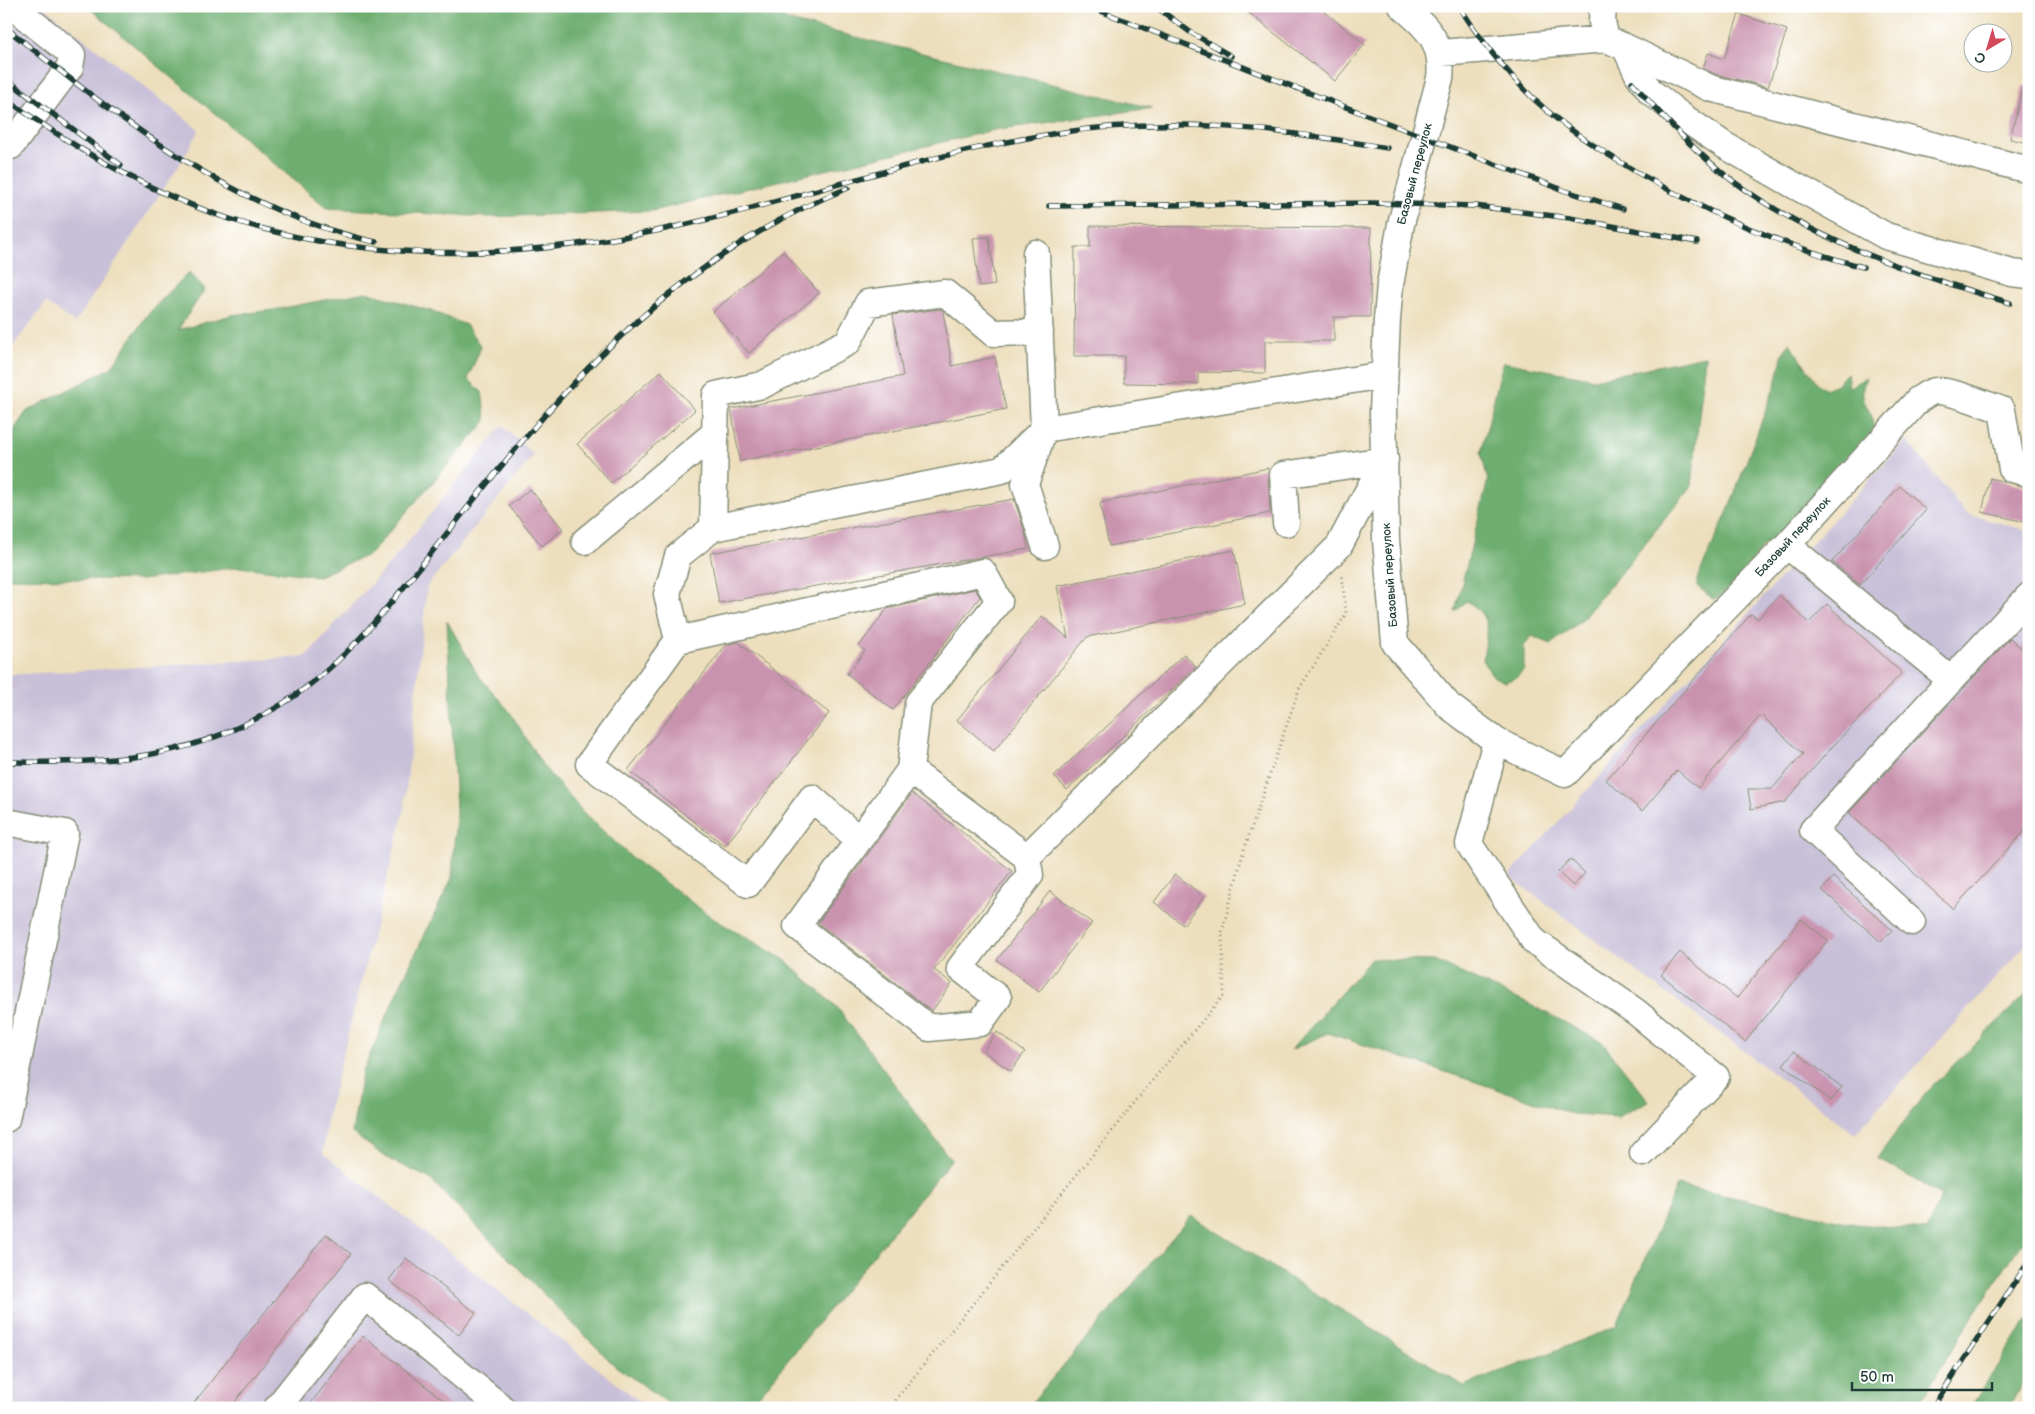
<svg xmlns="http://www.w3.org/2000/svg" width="2035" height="1414" viewBox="0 0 2035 1414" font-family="'Balsamiq Sans',sans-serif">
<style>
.industrial{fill:#c8bfd8}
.forest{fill:#6eae71;stroke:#467652}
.building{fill:#c993ae}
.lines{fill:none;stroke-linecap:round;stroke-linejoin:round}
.minor-casing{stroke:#868e78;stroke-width:29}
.path{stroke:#868e78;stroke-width:3;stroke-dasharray:1 4;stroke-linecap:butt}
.minor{stroke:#fff;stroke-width:26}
.rail-casing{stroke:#1f3d34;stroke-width:5.5}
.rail{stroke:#fff;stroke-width:4;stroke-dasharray:11;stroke-linecap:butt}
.labels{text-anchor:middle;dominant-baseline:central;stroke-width:4;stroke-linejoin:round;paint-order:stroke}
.street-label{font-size:12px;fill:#1f3d34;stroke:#fff}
</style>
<rect width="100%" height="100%" fill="#fff"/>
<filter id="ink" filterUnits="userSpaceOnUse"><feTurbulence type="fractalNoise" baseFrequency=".02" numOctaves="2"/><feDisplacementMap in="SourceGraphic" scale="10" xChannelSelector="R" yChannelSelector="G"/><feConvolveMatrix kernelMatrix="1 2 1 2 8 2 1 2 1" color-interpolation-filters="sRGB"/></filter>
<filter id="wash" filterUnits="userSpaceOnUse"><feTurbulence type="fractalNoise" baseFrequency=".0096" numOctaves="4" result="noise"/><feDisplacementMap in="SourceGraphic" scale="20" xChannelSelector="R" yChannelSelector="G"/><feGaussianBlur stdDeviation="1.12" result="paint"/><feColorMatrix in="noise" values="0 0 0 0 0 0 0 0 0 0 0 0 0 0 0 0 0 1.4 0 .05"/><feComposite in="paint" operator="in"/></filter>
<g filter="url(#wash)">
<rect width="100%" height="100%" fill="#eddfbd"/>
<path class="industrial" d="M6,6H43L199,130L183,159L75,323L46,303L6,355Z
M502,426L534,455L427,586L404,811L328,1114L323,1153L648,1408H6V675L305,657L391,562Z
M1906,440L1967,514L2029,531V941L1855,1134L1509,876Z"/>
<path class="forest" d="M87,6H748L797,23L1152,108L994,130L652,211L488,217L327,208Z
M189,272L205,289L178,330L232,315L273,310L366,292L431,311L466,325L481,347L468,379L482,392L486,421L370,554L319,576L239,567L142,580L6,578V441L27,411L111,368L148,314Z
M1789,342L1818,384L1825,389L1837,384L1847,373L1849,388L1866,377C1854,406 1878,409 1874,436L1790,524L1762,547L1749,567L1721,596L1713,599L1697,586V579L1728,511L1777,380L1782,357Z
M1705,356L1692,486L1581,621L1551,644L1532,636L1524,646V670L1517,677L1505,682L1494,677L1483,662C1485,634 1495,619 1467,601L1455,612L1488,480L1481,453L1503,362L1595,379Z
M447,621L478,675L510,712L543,766L583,812L632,858L714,919L785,960L836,1006L951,1160L749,1408H675L614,1365L429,1178L390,1160L352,1133L362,1073L398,990L452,878L456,811Z
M1371,959L1435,961L1539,1009L1602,1042L1649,1101L1618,1117L1572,1114L1328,1033L1291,1050Z
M2029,991V1232L1973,1316L1916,1408H1027L1191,1216L1464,1386L1616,1327L1677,1185L1856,1224L1927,1230L1941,1195L1877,1158L1927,1091Z
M2029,1317V1370L2009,1408H1970Z"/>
<g id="blocks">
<path class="building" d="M1240,6H1317L1365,44L1335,81Z
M1739,14L1787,30L1768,87L1715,74L1703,68L1708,53L1724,59Z
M2023,86H2029V143L2010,139Z
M1090,226L1371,228L1370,317H1334V341H1265V373L1198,372V384L1124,383V356H1074L1075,247H1090Z
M989,237L995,285L979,287L973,238Z
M783,251L819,293L749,353L713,312Z
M940,309L943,311L952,366L995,357L1006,409L740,461L731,409L903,376L893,315Z
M661,371L695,410L611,483L577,444Z
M1268,468L1270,513L1109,546L1100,503Z
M1990,478L2029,488V523L1982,512Z
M1900,486L1926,510L1860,585L1832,562Z
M530,489L563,529L542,546L509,506Z
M1014,499L1025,532L1028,549L719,603L710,553Z
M1234,550L1245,604L1087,637L994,751L957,720L1042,616L1068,638L1057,586Z
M975,589L980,597L893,710L847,674L865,651L859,646L887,609Z
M1779,595L1809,623L1827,604L1902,673L1831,748L1785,802L1751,809L1748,789H1772L1803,754L1761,715L1698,788L1677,770L1642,811L1606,780L1751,614L1758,619Z
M2010,638L2021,648L2029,640V826L1953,909L1849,813Z
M738,642L829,713L725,846L628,770L726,645Z
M1184,654L1196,667L1067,790L1054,776Z
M912,793L1012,871L934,970L952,983L932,1011L818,923Z
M1570,859L1585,873L1573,886L1558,872Z
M1175,874L1204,897L1183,925L1154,902Z
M1833,877L1892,930L1881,942L1822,890Z
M1050,891L1092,923L1039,992L997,960Z
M1801,919L1828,940L1745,1042L1661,975L1680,952L1737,998Z
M997,1032L1025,1052L1011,1071L983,1051Z
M1794,1051L1842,1087L1831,1101L1783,1065Z
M326,1234L351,1254L230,1408H190Z
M406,1258L476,1313L459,1335L389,1280Z
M363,1336L453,1408H307Z"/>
</g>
</g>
<g filter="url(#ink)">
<use href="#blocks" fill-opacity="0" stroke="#868e78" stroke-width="1"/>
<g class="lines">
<defs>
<path id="minor" d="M1402,6C1428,28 1444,43 1440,78L1401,224L1390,285L1387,319L1383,411L1386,540L1395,643L1449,706L1496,741L1565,774L1787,545L1918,400C1923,397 1930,391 1936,391C1950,390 1987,405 2002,410L2012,469L2029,473
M1603,6L1602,22L1606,39
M1625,47L1710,88L2029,170
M1441,53L1606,39L1625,47L1638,74L1651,92L1680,115L1724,145L1792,184L1886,236L1971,261L2012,273L2029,275
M11,146L70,67L72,55L67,50L12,6
M1036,253L1044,429L1025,484L1045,546
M1040,332L993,333L945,293L868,303L848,342L762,385L716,395L713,528L1002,470L1044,429L1384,375
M1286,523L1283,475L1385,460
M585,541L715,433
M1787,545L1951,680L1813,830L1912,922
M678,640L983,572L999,601L918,703L910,770L859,840L812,798L748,884L589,764L678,640L667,594L678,556L713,528
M1951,680L2029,596
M1496,741L1469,844L1534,941L1636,1012L1716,1077L1643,1153
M910,770L1027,857L1339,546L1383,463
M6,822L65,833L6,1119
M859,840L797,926L929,1028L980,1023L998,998L960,968L1030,875L1027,857
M277,1408L365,1296L502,1408"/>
</defs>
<use href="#minor" class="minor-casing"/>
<path class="path" d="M889,1408L1156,1076L1224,995L1222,932L1243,853L1299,689L1346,614L1342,574"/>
<use href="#minor" class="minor"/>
<defs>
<path id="rail" d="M1088,6L1317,96L1563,190L1623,209
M1155,6L1190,32L1231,56
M1459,6C1480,40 1506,72 1535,100C1567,130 1603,152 1640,174C1711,215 1784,246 1863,267
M6,28C118,117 233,212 376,242
M6,79L121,165
M1632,82C1663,117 1696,153 1734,182C1816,242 1914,274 2010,303
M6,99C76,149 151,194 233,220C380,267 540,258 688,224C814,195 937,150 1065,132C1173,116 1280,129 1387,148
M1049,206L1375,203L1475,206L1570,218L1697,242
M6,762C108,763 188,761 279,706C350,663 400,591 452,527C500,467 548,408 602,354C672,285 757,224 848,188
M1932,1408L2029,1261"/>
</defs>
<use href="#rail" class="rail-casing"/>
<use href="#rail" class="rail"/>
</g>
</g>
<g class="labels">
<g class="street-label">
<text transform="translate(1415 174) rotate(-75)">Базовый переулок</text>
<text transform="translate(1793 537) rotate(-47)">Базовый переулок</text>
<text transform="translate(1390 575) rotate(-94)">Базовый переулок</text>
</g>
</g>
<rect width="2035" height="1414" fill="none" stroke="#fff" stroke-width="25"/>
<g transform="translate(1988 48) rotate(218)"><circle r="24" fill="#ffffff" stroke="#a5b1ae"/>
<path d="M0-4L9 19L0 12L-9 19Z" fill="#d1495b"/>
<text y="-8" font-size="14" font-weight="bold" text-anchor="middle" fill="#1f3d34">С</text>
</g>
<path d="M1852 1382v8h140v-8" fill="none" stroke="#1f3d34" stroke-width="2.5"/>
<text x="1860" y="1382" font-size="15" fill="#1f3d34" stroke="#ffffff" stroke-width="4" paint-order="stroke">50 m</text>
</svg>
